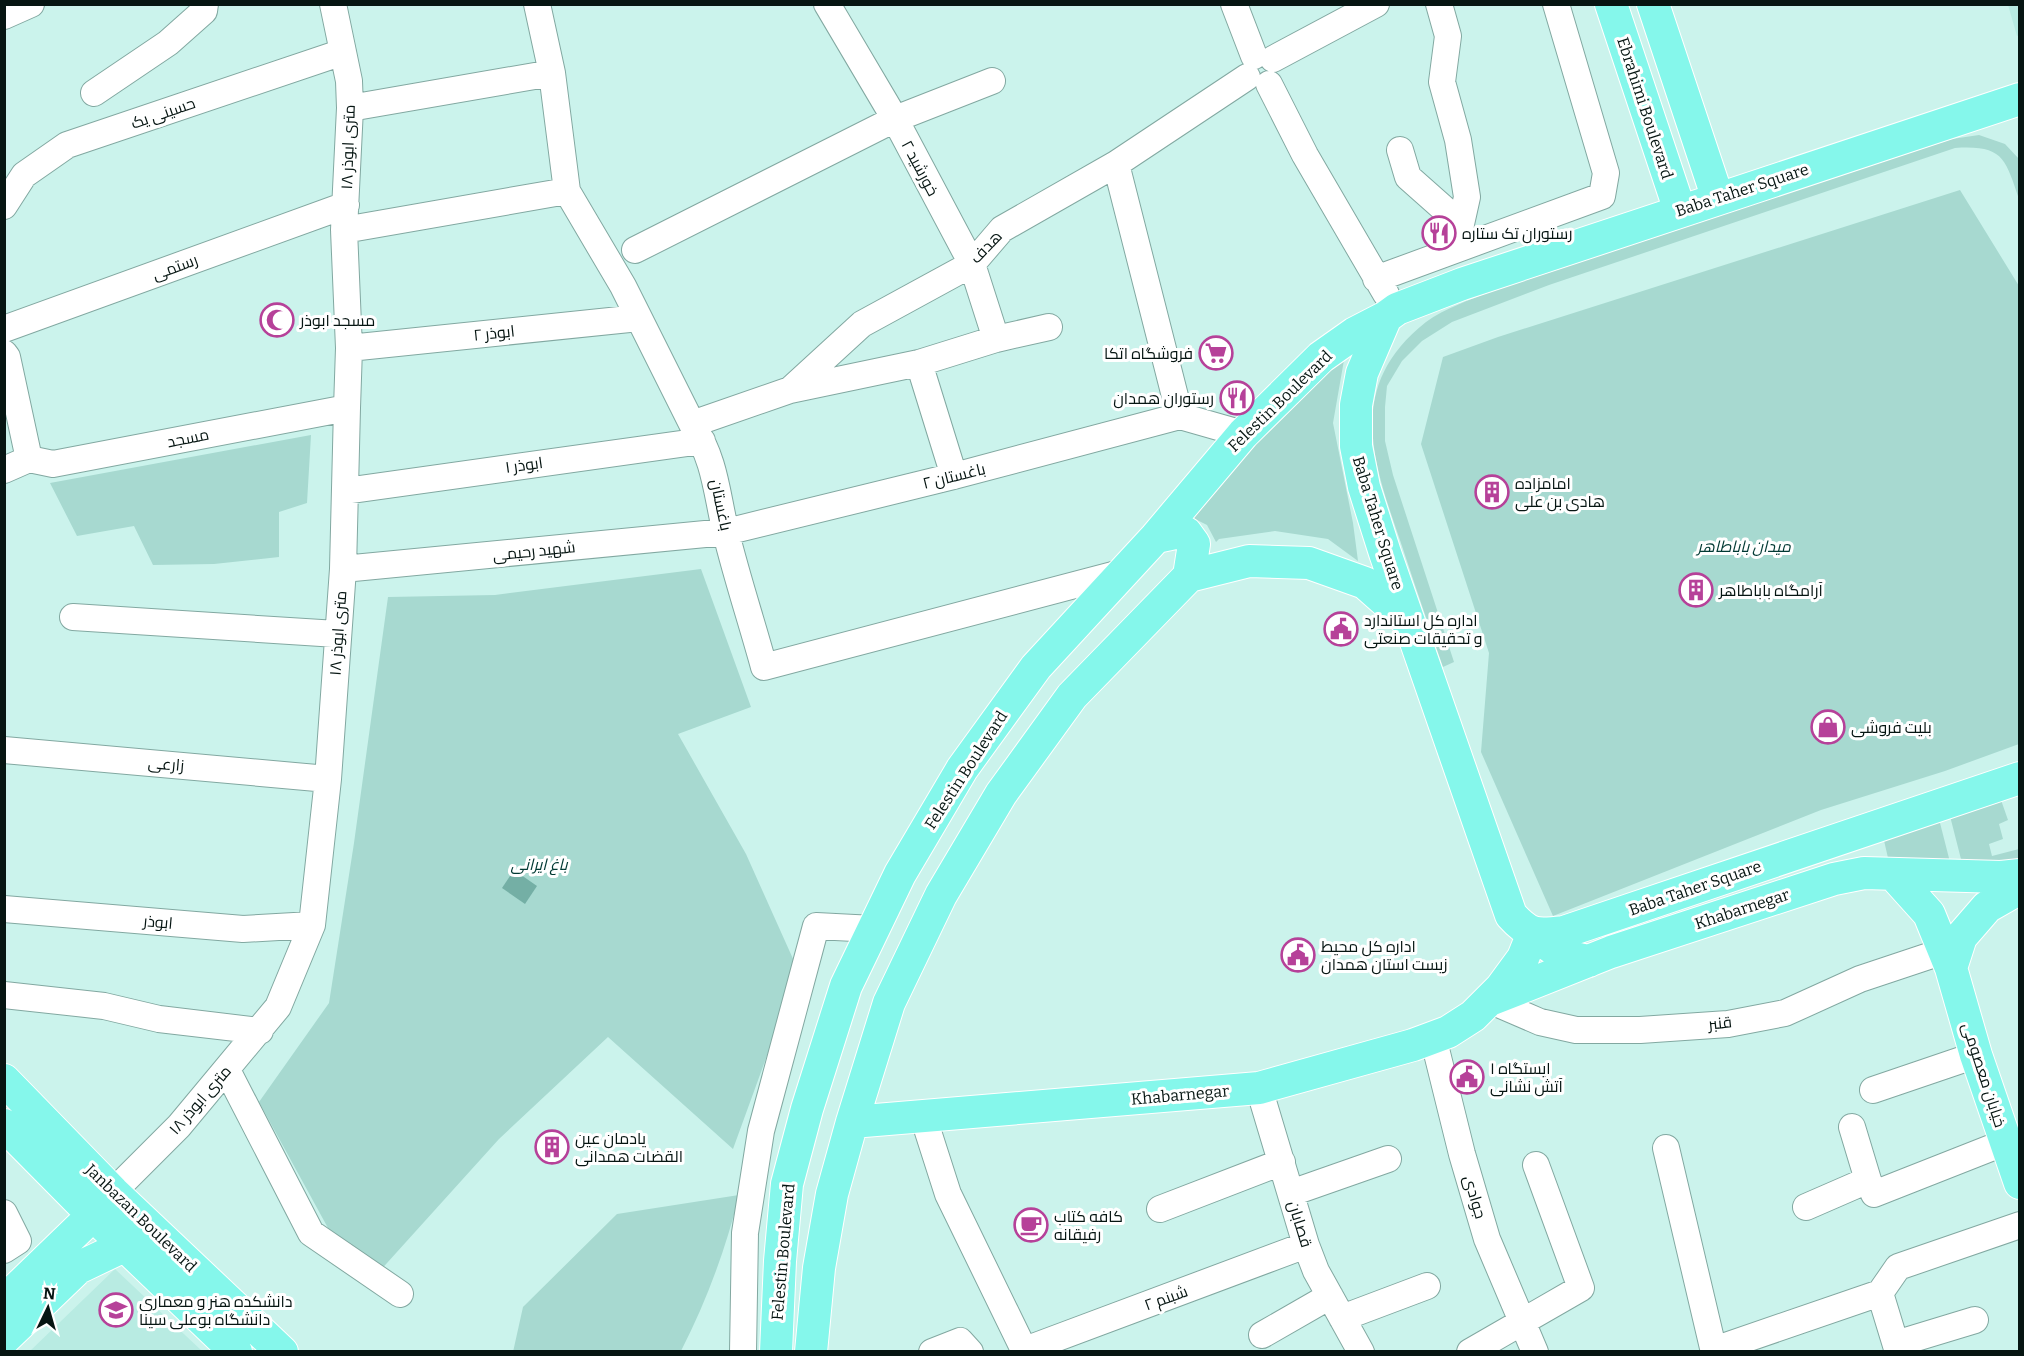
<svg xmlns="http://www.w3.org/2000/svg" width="2024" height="1356" viewBox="0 0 2024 1356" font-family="Bitter,Cairo,serif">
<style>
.built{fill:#b8ebe2}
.green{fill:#a7d9d0}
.water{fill:#74afa5}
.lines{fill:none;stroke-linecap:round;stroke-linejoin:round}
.minor-casing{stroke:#82a8a1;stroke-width:28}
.major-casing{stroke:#fff;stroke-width:34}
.minor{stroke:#fff;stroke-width:26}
.major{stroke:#85f7eb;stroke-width:32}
.labels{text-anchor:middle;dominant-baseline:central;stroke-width:6;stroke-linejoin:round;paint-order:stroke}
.street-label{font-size:16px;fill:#061512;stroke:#fff}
.poi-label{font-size:16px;fill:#061512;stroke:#fff;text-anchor:start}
.park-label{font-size:16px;font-style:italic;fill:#003933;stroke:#fff}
</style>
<rect width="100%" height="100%" fill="#cbf3ec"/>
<path class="built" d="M2008,5H2019V35L2017,36Z
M115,1269L202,1351H30Z"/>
<path class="green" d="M1979,135L2005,144L2019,159V199C2005,158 2003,145 1955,148L1549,285L1452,322L1422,341L1402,361L1387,386L1385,407V441L1393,475L1454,662L1443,667C1429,626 1415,586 1402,546C1373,462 1344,387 1426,322C1445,308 1470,300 1492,291L1952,139Z
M1960,190L2019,286V744L1945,771L1821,810L1553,916L1481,752L1489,653L1421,444L1443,357L1498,337Z
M1344,360L1333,423L1353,523L1358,561L1328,539L1275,531L1219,539L1216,542L1207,525L1187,515L1312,379Z
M311,435L307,503L279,512V557L214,564L153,565L134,526L77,536L50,483Z
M701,569L751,707L678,734L746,854L798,970L733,1149L608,1037L499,1139L378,1273L328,1228L259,1102L329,1003L354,843L388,597L495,595Z
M2001,800L2008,820L1999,824L2003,839L1989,844L1992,856L2019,849V858L1975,871L1888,858L1883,836L1939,819L1951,866L1963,867L1950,816Z
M739,1195C726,1249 706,1302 681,1351L513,1352L523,1307L617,1214Z"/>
<path class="water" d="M514,870L537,886L525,904L502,888Z"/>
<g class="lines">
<defs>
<path id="minor" d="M537,4L552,73L567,191L623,286L692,424C716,462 716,491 726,533C737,578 752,623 764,667L1124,572
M827,4L895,119L972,264L996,339
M1234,4L1254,56
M1439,4L1448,36L1442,82L1458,140L1467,197L1461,224L1459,248
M4,16L31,4
M1273,59L1376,4
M1269,84L1305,155L1386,294
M94,93L168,43L204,11L205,4
M350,108L552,73
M1400,150L1408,177L1461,224
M1116,164L1180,416
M4,206L24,175L67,145L343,52
M344,230L567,191
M635,250L895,119L992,81
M1376,279L1602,196L1606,173L1556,4
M4,329L346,205
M349,348L639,318
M4,353L7,357L29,459
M919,363L954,476
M790,390L919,363L996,339L1049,327
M1180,416L1243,434
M692,424L790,390L862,324L972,264L1002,229L1116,164L1247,77
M29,459L53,464L347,408
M4,470L29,459
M345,491L702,441
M343,569L726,532L954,476L1180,416
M73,617L337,634
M4,750L328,779
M4,909L243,929L312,925
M4,995L104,1006L159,1019L260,1031
M1489,1000L1540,1022L1576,1030H1640L1728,1024L1785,1013L1860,979L1944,951
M1433,1037L1462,1154L1487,1239L1535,1352
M227,1070L311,1233L400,1294
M1259,1088L1306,1245L1316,1271L1361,1352
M1873,1090L1976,1055
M923,1116L948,1194L1025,1352
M1852,1127L1868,1180
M1666,1148L1714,1352
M113,1192L179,1126L278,1007L312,925L328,779L343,569L347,408L349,348L344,230L350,108L349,81L333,4
M1291,1193L1388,1159
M1806,1207L1868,1180L1874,1194L2006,1142
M1160,1209L1282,1162
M4,1213L18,1241L4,1250
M1880,1293L1898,1267L2020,1225
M1880,1293L1898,1352
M1342,1318L1427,1286
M1262,1335L1330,1296
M1896,1344L1975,1320
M1025,1350L1306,1245
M1714,1350L1880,1293
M743,1352L745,1233L761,1131L816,926L874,929
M932,1352L960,1341L970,1352
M1470,1352L1581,1288L1536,1165"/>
<path id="major" d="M1611,4L1680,211
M1653,4L1718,199
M2020,99L1462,284L1397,309L1386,317L1362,373L1356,405V446L1364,487L1385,553L1511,915C1530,936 1536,935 1564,932L2020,778
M1156,537L1175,533H1186L1194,544L1189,576
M1893,874L1929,914L1951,968L1976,1055L2020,1183
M1951,968L1961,937L1987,907L2020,888
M1490,1000L1611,952L1834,879L1864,873L2001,877L2020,875
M4,1080L113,1192L282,1352
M852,1122L1259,1088L1413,1045L1448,1032L1473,1016L1501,988L1523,958L1533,933C1554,951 1562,956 1589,961
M4,1125L93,1215L236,1352
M4,1301L93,1215
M4,1339L78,1268L124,1246
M776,1352L780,1261L787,1184L807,1109L846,986L900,874L962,769L1036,667L1156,537L1243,434L1321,357L1355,333L1386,317
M811,1352L819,1268L832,1194L852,1122L889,1003L941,895L1001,794L1072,696L1189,576L1249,561L1309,563L1365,583L1409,622"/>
</defs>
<use href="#minor" class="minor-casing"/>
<use href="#major" class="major-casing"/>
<use href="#minor" class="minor"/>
<use href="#major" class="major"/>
</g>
<defs>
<symbol id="restaurant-ring" viewBox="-11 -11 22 22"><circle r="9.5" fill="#fff" stroke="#b64199" stroke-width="1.5"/><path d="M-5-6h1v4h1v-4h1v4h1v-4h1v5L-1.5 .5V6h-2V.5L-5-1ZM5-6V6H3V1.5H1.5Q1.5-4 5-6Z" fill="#b64199"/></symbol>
<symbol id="mosque-ring" viewBox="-11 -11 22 22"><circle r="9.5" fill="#fff" stroke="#b64199" stroke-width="1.5"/><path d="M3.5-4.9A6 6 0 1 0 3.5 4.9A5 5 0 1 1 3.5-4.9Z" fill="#b64199"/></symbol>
<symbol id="supermarket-ring" viewBox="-11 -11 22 22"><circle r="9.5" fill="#fff" stroke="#b64199" stroke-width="1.5"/><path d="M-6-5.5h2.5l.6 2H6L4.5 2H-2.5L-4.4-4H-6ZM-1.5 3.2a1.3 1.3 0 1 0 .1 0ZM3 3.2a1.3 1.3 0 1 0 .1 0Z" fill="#b64199"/></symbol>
<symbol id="building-ring" viewBox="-11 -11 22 22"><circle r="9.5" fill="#fff" stroke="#b64199" stroke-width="1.5"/><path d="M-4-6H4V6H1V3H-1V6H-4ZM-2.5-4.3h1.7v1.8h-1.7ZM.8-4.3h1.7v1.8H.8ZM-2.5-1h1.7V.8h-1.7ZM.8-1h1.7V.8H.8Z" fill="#b64199"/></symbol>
<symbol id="civic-ring" viewBox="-11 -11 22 22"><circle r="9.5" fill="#fff" stroke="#b64199" stroke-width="1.5"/><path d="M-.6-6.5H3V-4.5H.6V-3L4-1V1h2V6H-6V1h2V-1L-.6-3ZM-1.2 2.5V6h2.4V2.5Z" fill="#b64199"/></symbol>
<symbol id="shop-ring" viewBox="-11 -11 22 22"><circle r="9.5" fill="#fff" stroke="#b64199" stroke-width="1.5"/><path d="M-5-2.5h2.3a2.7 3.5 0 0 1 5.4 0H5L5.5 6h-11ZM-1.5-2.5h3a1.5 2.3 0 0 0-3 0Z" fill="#b64199"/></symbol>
<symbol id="cafe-ring" viewBox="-11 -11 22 22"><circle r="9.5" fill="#fff" stroke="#b64199" stroke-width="1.5"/><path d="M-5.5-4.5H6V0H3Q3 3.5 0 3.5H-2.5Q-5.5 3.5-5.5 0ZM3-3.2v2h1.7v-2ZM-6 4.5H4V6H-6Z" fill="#b64199"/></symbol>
<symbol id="university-ring" viewBox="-11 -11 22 22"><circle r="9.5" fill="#fff" stroke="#b64199" stroke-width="1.5"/><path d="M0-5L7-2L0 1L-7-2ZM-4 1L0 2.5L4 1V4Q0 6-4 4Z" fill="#b64199"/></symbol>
</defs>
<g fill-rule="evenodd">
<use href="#restaurant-ring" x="1420" y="214" width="38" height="38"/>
<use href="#mosque-ring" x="258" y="301" width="38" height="38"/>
<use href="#supermarket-ring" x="1197" y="334" width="38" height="38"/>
<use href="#restaurant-ring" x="1218" y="379" width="38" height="38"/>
<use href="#building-ring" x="1473" y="473" width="38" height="38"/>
<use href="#building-ring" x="1677" y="571" width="38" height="38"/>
<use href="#civic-ring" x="1322" y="610" width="38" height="38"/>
<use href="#shop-ring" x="1809" y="708" width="38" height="38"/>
<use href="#civic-ring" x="1279" y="936" width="38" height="38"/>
<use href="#civic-ring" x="1448" y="1058" width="38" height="38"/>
<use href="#building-ring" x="533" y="1128" width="38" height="38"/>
<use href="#cafe-ring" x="1012" y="1206" width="38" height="38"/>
<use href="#university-ring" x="97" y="1291" width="38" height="38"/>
</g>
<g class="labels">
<g class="street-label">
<text transform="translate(1645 108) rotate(72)">Ebrahimi Boulevard</text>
<text transform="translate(163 113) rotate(-19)">حسینی یک</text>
<text transform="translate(348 147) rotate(-88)">۱۸ متری ابوذر</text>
<text transform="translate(920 168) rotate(62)">خورشید ۲</text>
<text transform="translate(1742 190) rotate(-18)">Baba Taher Square</text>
<text transform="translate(986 247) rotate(-46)">هدف</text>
<text transform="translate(175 267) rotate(-20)">رستمی</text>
<text transform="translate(494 333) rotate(-6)">ابوذر ۲</text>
<text transform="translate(1280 401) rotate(-44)">Felestin Boulevard</text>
<text transform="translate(188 438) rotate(-11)">مسجد</text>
<text transform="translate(524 465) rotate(-8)">ابوذر ۱</text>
<text transform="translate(954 476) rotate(-14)">باغستان ۲</text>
<text transform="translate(721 505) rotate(78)">باغستان</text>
<text transform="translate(1378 523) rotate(73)">Baba Taher Square</text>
<text transform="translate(534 551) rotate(-6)">شهید رحیمی</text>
<text transform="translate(338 633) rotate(-86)">۱۸ متری ابوذر</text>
<text transform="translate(166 764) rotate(5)">زارعی</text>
<text transform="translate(966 770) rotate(-57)">Felestin Boulevard</text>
<text transform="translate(1695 888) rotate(-19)">Baba Taher Square</text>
<text transform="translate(1742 909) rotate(-18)">Khabarnegar</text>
<text transform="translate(158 922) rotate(5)">ابوذر</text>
<text transform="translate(1720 1023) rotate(-6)">قنبر</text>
<text transform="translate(1984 1075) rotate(72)">خیابان معصومی</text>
<text transform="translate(1180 1095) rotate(-5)">Khabarnegar</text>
<text transform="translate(200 1100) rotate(-49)">۱۸ متری ابوذر</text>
<text transform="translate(1475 1197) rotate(74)">جوادی</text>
<text transform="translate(141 1218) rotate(44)">Janbazan Boulevard</text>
<text transform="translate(1300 1224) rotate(73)">قصابان</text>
<text transform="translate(783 1252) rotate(-85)">Felestin Boulevard</text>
<text transform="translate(1166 1298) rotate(-20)">شبنم ۲</text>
</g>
<g class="poi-label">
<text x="1462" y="233">رستوران تک ستاره</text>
<text x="300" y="320">مسجد ابوذر</text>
<text x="1193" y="353" text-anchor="end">فروشگاه اتکا</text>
<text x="1214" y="398" text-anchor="end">رستوران همدان</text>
<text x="1515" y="483">امامزاده<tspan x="1515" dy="18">هادی بن علی</tspan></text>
<text x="1719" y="590">آرامگاه باباطاهر</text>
<text x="1364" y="620">اداره کل استاندارد<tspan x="1364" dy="18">و تحقیقات صنعتی</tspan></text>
<text x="1851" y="727">بلیت فروشی</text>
<text x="1321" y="946">اداره کل محیط<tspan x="1321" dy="18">زیست استان همدان</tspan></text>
<text x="1490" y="1068">ایستگاه ۱<tspan x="1490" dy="18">آتش نشانی</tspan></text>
<text x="575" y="1138">یادمان عین<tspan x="575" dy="18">القضات همدانی</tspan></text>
<text x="1054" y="1216">کافه کتاب<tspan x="1054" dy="18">رفیقانه</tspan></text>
<text x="139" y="1301">دانشکده هنر و معماری<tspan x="139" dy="18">دانشگاه بوعلی سینا</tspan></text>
</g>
<g class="park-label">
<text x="1744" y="546">میدان باباطاهر</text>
<text x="539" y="864">باغ ایرانی</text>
</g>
</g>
<rect width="2024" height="1356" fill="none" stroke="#061512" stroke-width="12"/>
<g transform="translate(48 1308) rotate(5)" stroke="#ffffff" stroke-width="4.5" paint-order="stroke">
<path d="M0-4.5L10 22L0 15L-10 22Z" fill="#061512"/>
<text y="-9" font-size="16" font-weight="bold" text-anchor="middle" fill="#061512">N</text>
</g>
</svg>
